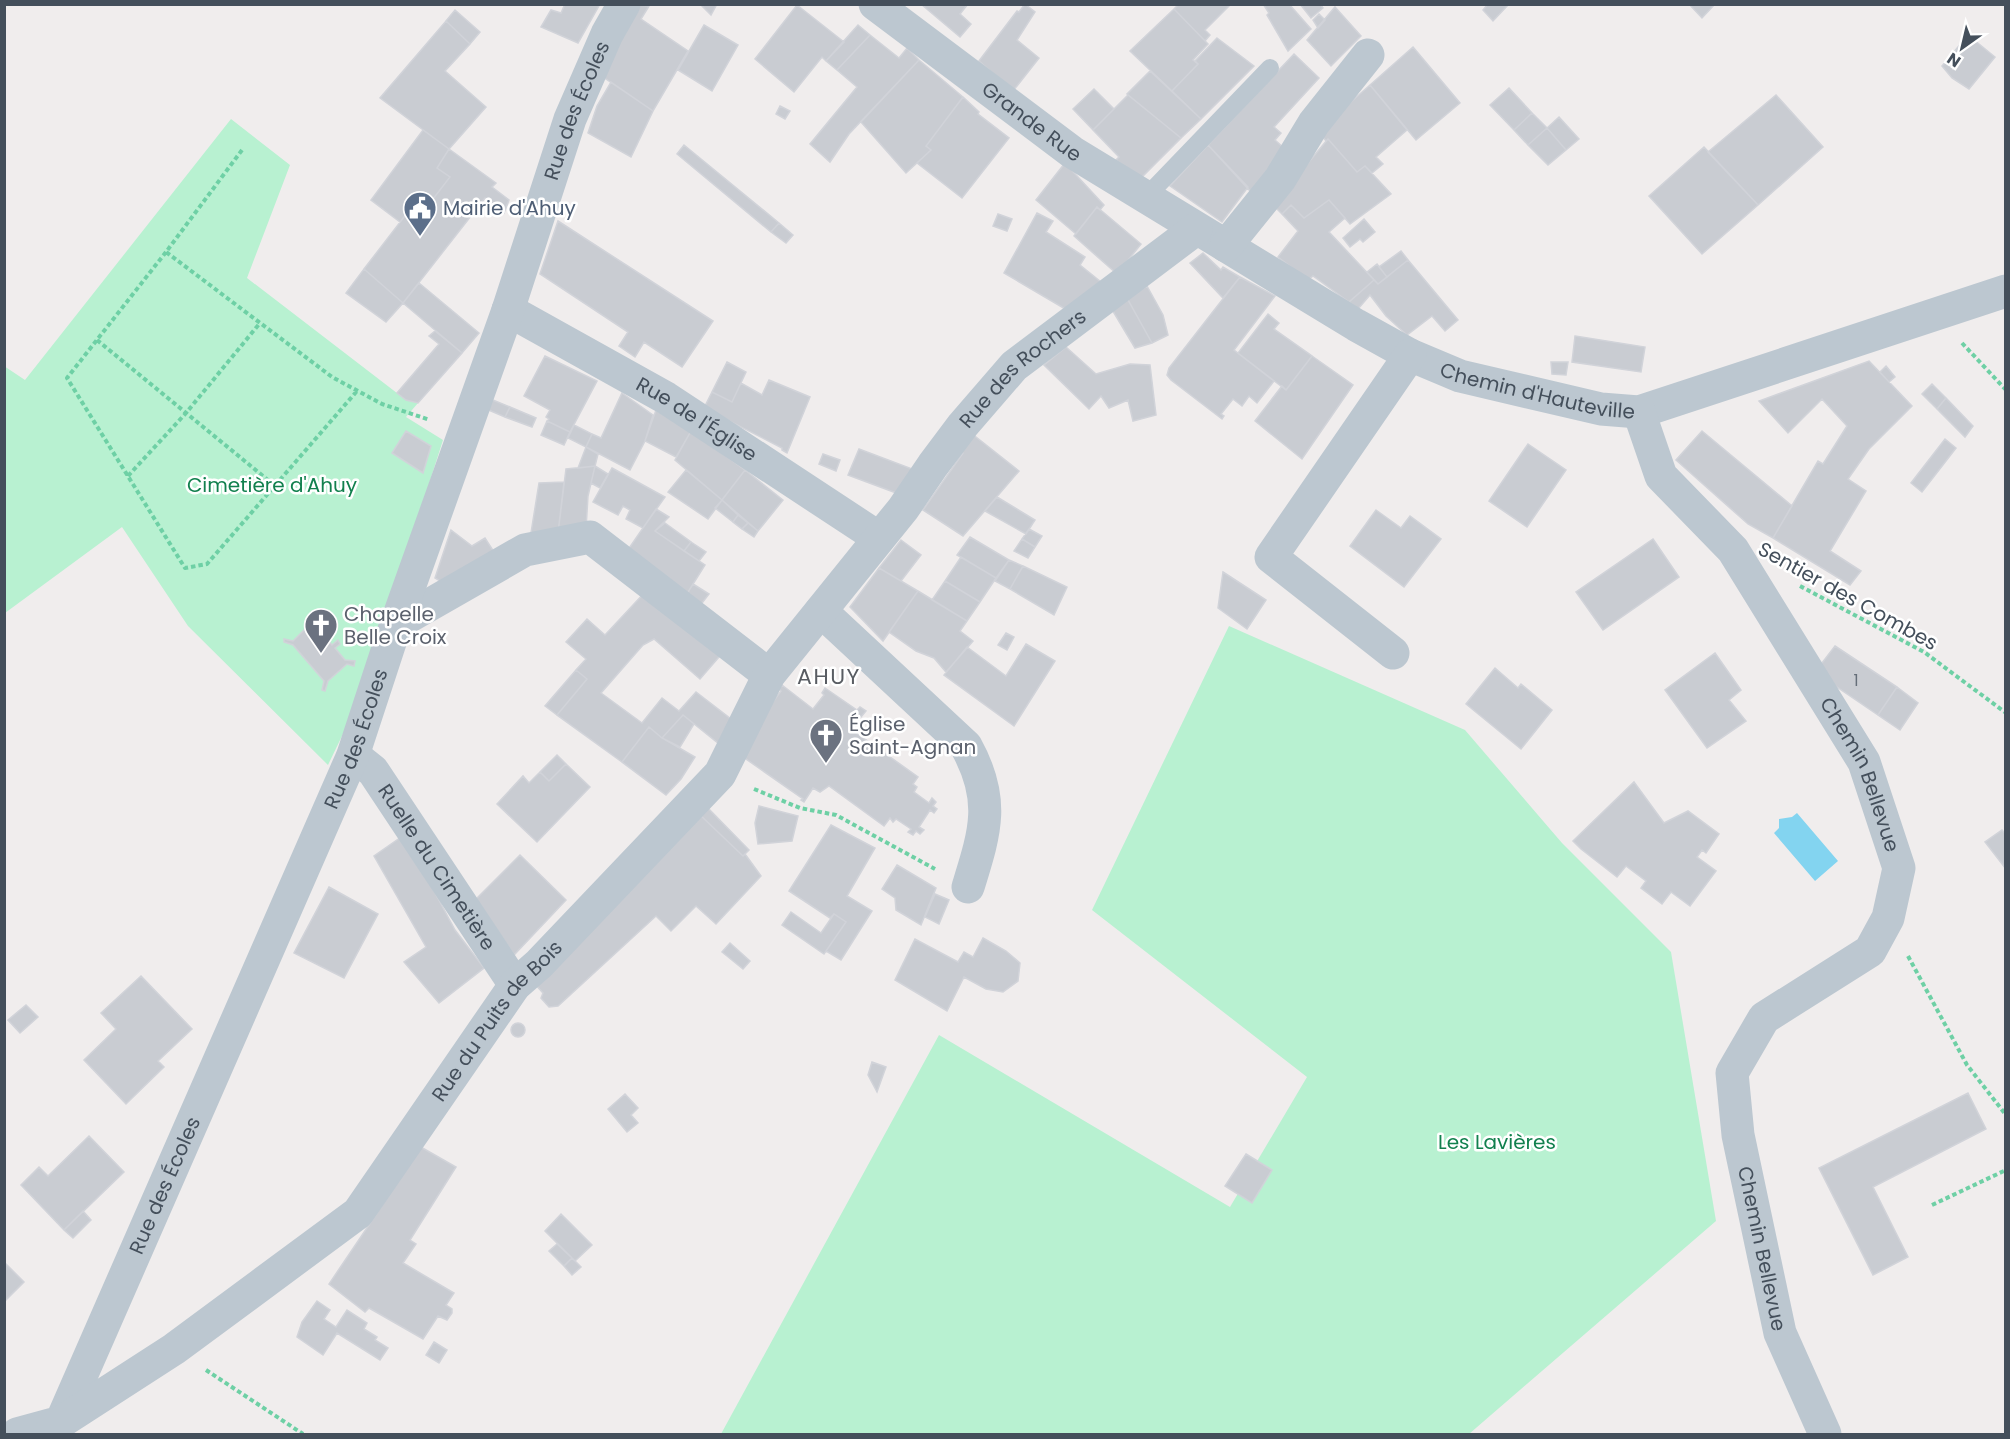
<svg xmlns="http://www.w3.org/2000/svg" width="2010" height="1439" viewBox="0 0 2010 1439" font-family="Poppins,sans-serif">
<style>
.green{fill:#b8f1d1}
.water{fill:#83d4f0}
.building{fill:#c9ccd2;stroke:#d1d3d9;stroke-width:1.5}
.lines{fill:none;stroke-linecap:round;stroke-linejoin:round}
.path{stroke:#6ed0a5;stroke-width:4;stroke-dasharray:4.5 3;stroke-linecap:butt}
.service{stroke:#bcc7d0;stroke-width:18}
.minor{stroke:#bcc7d0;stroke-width:33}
.labels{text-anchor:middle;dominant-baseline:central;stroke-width:5;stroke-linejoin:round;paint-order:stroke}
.number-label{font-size:16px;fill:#656e79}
.street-label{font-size:20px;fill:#444f5b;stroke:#fff}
.service-label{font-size:20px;fill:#4e5e75;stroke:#fff;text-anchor:start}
.park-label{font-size:20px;fill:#12804e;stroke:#fff}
.worship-label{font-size:20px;fill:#5b616d;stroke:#fff;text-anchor:start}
.quarter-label{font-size:22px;letter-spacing:1.5px;fill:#595d63;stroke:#fff}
</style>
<rect width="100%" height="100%" fill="#f0eded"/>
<path class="green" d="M231,119L290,165L247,278L406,400L418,403L406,417L443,440L370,669L356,707L328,765L188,626L122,527L5,613L4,366L25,380Z
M1229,626L1465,730L1562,843L1671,952L1716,1221L1469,1434H721L939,1035L1230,1207L1307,1077L1092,910Z"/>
<path class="water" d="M1797,813L1838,861L1815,881L1774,833L1779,828V819L1792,817Z"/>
<path class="building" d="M565,4H600L578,43L541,27L551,10L561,13Z
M632,4L649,6L641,19L688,51L653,111L603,77Z
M700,4H717L711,15Z
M921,4H968L960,14L971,24L960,37Z
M1025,4L1035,12L1017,40L1039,58L1013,91L979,61L1017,11L1019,12Z
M1179,4H1231L1205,30L1210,35L1205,41L1174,9Z
M1263,4H1289L1311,29L1288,51L1267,15L1269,13Z
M1300,4H1320L1323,8L1311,18Z
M1488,4H1509L1493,21L1483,10Z
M1689,4H1715L1702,18Z
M797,5L844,42L826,61L822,57L794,92L755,59Z
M1335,7L1361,36L1331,66L1307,40Z
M1174,9L1208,44L1193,60L1198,64L1172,91L1130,51Z
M455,10L480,32L470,44L446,21Z
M1319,14L1325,20L1318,28L1313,20Z
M446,21L470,44L445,71L486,107L449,149L380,98Z
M704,25L738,45L712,91L678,70Z
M858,25L870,35L837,70L826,61Z
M870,35L899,58L907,48L919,60L849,134L830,162L810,144L857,87L837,70Z
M1968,35L1995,57L1969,89L1952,78L1942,66Z
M1217,38L1254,66L1201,119L1172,91L1198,64L1195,61Z
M1413,47L1460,103L1416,140L1370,85Z
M1294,54L1319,78L1274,127L1281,133L1275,140L1284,148L1251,192L1208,145Z
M919,60L963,97L926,146L931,150L906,173L861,122Z
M1150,71L1201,119L1181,138L1127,94Z
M611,82L653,111L631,157L588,133L597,106Z
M1370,85L1407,130L1376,157L1383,164L1372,173L1365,166L1357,172L1328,139L1326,141L1318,131Z
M1509,88L1532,113L1514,130L1490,105Z
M1094,89L1114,109L1093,130L1073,109Z
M1128,95L1181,138L1141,178L1116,160L1119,157L1093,130Z
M1776,95L1823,147L1758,205L1708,152Z
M963,97L979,112L978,114L1009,138L962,198L917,163L931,150L926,146Z
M780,106L790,111L785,119L776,114Z
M1532,113L1547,128L1528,145L1514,130Z
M1559,117L1579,139L1566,150L1547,128Z
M1547,128L1566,150L1548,165L1528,145Z
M423,130L449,149L437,168L450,177L423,212L414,204L400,222L371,200Z
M1328,139L1357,172L1365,166L1391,194L1350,224L1329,200L1304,218L1291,205L1282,214L1273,205Z
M684,145L779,223L771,232L677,154Z
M1208,145L1248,187L1222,222L1170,186Z
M1704,147L1758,205L1702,254L1649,196Z
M449,149L496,183L492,187L509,200L504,213L485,198L403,303L364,269L414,204L423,212L450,177L437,168Z
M1065,163L1104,205L1100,210L1097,207L1076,234L1036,200Z
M1329,200L1345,218L1329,232L1374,280L1349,302L1313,276L1308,280L1278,257L1298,231L1282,214L1291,205L1304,218Z
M1097,207L1141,244L1117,274L1074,236Z
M1037,213L1053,221L1046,232L1085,257L1080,265L1101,282L1067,310L1004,273Z
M998,214L1012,219L1007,231L993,226Z
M1364,219L1375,232L1363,242L1360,239L1350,247L1343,238Z
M558,221L713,321L682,367L644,342L635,357L619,346L628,332L540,274Z
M779,223L793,235L786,243L771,232Z
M1401,251L1408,260L1387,277L1379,267Z
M1203,253L1221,270L1223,267L1240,277L1223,298L1190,263Z
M1408,260L1458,320L1445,331L1432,316L1407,335L1386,316L1370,295L1358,309L1349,302L1374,280L1378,284Z
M1377,264L1387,277L1378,284L1367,272Z
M364,269L403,303L386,322L346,293Z
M1240,277L1275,296L1234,350L1274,381L1257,403L1249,396L1242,406L1233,399L1221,414L1224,416L1222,419L1171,380L1167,375L1169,368Z
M419,283L479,333L462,353L403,303Z
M1147,286L1163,315L1168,335L1152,343L1127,298Z
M1127,298L1152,343L1135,348L1111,308Z
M1268,314L1279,323L1274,329L1312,356L1286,390L1238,353Z
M435,331L462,353L418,403L406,400L397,393L439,344L429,336Z
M1575,336L1645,347L1641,372L1572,362Z
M1066,347L1096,374L1130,364L1150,365L1156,415L1133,421L1128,400L1109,408L1101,396L1089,409L1044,365Z
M545,356L597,381L570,432L547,421L549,419L546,417L550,410L524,396Z
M1312,356L1353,385L1302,459L1255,421L1282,386L1286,390Z
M1869,361L1912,406L1869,449L1848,479L1866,491L1830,551L1861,571L1850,585L1773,538L1818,461L1823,464L1847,426L1822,399L1788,433L1759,401Z
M727,362L746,372L732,402L712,392Z
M1551,362H1568L1566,375L1552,374Z
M1886,366L1895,377L1889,382L1880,372Z
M769,380L810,397L787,453L782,450V448L704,408L712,392L732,402L741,383L762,395Z
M1932,384L1946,398L1937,409L1922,394Z
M622,393L653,415L645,441L630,470L586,447L592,434L601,438Z
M488,398L510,407L505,417L484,408Z
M1946,398L1973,426L1965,437L1937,409Z
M510,407L536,418L532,427L505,417Z
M656,410L691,431L676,457L645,441Z
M547,421L570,432L564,445L541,435Z
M574,425L592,434L586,447L568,438Z
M406,431L431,446L423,473L392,453Z
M691,431L745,470L722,500L675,460Z
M1702,431L1792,506L1773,538L1748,524L1676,460Z
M971,433L1019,471L963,536L923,510L963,453L957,447Z
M1945,439L1956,448L1922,492L1911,483Z
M1528,444L1566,470L1527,527L1489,501Z
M586,447L598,454L595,466L578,468Z
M859,449L915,470L899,494L848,475Z
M823,454L840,460L836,471L819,464Z
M595,466L608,474L600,488L591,483Z
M595,466L588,496L586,529L558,533L566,469Z
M612,468L665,497L643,528L626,519L630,510L623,506L618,515L593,502Z
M686,470L722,500L708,519L668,492Z
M745,470L783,500L758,531L722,500Z
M564,482L558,533L530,539L539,483Z
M997,497L1035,520L1026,534L985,511Z
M722,500L738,515L733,522L715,508Z
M656,509L669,517L655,531L705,565L685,597L625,554Z
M1376,510L1401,528L1410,516L1441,539L1404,587L1350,546Z
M738,515L748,523L742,529L733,522Z
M665,523L691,542L684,551L655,531Z
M748,523L758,531L754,537L742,529Z
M1029,529L1042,536L1035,547L1022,539Z
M451,530L472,546L485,538L496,555L448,586L435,578Z
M970,537L1009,560L996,578L957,555Z
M1022,539L1035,547L1028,558L1014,551Z
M1653,539L1679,577L1603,630L1576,592Z
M901,540L921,555L901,581L879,568Z
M691,542L706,552L699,561L684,551Z
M961,557L996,578L980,602L945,581Z
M1009,560L1023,566L1010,589L995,581Z
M1023,566L1067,587L1054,615L1010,589Z
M879,568L918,591L883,641L850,607Z
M1223,572L1266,600L1247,629L1218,608Z
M945,581L980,602L967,621L932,600Z
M693,584L709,594L699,607L685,597Z
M647,590L725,650L700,679L654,639L643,645L601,693L642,723L662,698L679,711L696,692L731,719L718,743L683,715L662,738L649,727L622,762L557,715L587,679L576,670L586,659L566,642L587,619L605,635Z
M918,591L967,621L960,631L973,641L946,672L934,658L916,651L889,632Z
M315,614L313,623L332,645L338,640L340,644L335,648L345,660L355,661L354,666L347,664L328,681L325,691L322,690L324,681L293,645L284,642V639L293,641L310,624L312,615Z
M1006,633L1014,637L1007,650L998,645Z
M1026,644L1055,661L1014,726L944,675L967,647L1006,676Z
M1835,646L1897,687L1878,715L1815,672Z
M1715,653L1741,690L1729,700L1746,721L1707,748L1665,690Z
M1495,668L1518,688L1521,684L1552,710L1521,749L1466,704Z
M576,670L587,679L557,715L545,706Z
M782,685L813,709L824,695L822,693L825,688L857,710L860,707L866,711L851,729L918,777L913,784L917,787L914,792L929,803L932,798L936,802L933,806L937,809L934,813L930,810L919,827L924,830L920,834L916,831L913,835L908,832L911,829L896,819L893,822L890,818L884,826L829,786L820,792L813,788L804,802L801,800L803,799L736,752L781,691L779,689Z
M1897,687L1918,703L1900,730L1878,715Z
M683,715L694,724L680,747L662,738Z
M649,727L662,738L695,757L681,779L666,795L622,762Z
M557,755L566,764L549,781L540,772Z
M566,764L590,787L537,842L497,804L523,776L529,783L540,772L549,781Z
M1634,782L1664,823L1688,811L1719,834L1706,853L1702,850L1697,857L1716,871L1690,906L1671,892L1662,904L1641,888L1646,881L1626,866L1617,877L1581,849L1573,841Z
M705,805L749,850L743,856L698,813Z
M759,806L798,816L792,841L758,844L755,823Z
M698,813L743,856L745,854L761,876L716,924L696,906L671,931L656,916L558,1006L549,1007L541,998L543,993L533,982Z
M831,825L875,848L847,896L872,911L841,960L826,951L846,922L834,914L830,918L789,891Z
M2002,830L2006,834V869L1985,842Z
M404,835L455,930L484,968L439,1003L404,962L426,947L374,856Z
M520,855L566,900L514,955L476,899Z
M897,865L936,888L921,925L896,910L895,898L882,889Z
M329,887L378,914L344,978L294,953Z
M935,894L949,900L939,924L925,917Z
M791,912L821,933L834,914L846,922L824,954L782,925Z
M983,938L1006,951L1020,963L1018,981L1003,992L986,989L964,977L947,1011L895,980L915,939L958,962L964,952L973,957Z
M730,943L750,961L743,969L722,952Z
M141,976L192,1029L158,1061L164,1067L126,1104L84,1060L116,1029L101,1013Z
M26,1005L38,1017L20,1033L8,1020Z
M511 1030a7 7 0 1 1 14 0a7 7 0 1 1-14 0Z
M872,1062L886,1067L877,1092L868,1075Z
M1968,1093L1986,1129L1873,1187L1908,1257L1873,1275L1819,1168Z
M625,1094L638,1108L631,1115L638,1123L627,1132L608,1109Z
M89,1136L124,1172L64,1230L21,1185L39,1167L48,1176Z
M419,1146L456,1167L410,1240L416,1244L403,1263L454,1293L446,1305L452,1309V1313L447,1320L438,1316L423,1339L369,1308L365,1312L329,1284L377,1213Z
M1246,1154L1272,1170L1252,1203L1225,1186Z
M83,1211L91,1220L73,1238L64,1230Z
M561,1214L592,1245L575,1261L545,1231Z
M557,1244L572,1258L564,1266L549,1251Z
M572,1258L581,1267L572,1275L564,1266Z
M5,1263L24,1282L4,1302V1264Z
M317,1301L330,1310L324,1319L336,1327L347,1310L367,1323L364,1329L377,1337L375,1340L388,1348L380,1360L337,1333L323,1355L297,1337L302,1322Z
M434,1342L447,1350L439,1363L426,1355Z"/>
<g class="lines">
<path class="path" d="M242,150L166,252L332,377L382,404L430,420
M166,252L67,378L185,568L207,564L357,391
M97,340L274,485
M1962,343L2006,390
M128,476L186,413L260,323
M1800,586L1924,652L2006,713
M754,789L800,808L836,815L935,869
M1908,956L1967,1065L2006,1115
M1932,1205L2006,1170
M206,1370L303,1434"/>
<path class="service" d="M1145,198L1270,68"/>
<g class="minor">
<path id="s1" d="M875,4L1072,152L1356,325L1410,355L1460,376L1601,409L1639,412L2006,291"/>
<path d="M1226,246L1280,179L1314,123L1368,55"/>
<path id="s2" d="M508,310L666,398L879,538"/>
<path id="s3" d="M1639,412L1661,476L1733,550L1864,762L1899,868L1888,918L1870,951L1764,1018L1732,1073L1738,1135L1780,1333L1825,1434"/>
<path d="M821,611L966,746C996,800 985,832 968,887"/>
<path d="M396,624L525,550L590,537L769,675"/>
<path d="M1393,653L1271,557L1410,355"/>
<path id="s4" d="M353,755L373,771L515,985"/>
<path id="s5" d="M17,1434L61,1422L353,755L396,624L508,310L570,119L607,34L624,4"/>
<path id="s6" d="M49,1434L61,1422L174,1349L358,1213L515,985L539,964L720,774L769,675L903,509L933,465L963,425L1014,366L1196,229"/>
</g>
</g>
<defs>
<symbol id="civic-pin" viewBox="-11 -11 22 30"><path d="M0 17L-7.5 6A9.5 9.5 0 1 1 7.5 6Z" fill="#5c6f8a" stroke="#fff"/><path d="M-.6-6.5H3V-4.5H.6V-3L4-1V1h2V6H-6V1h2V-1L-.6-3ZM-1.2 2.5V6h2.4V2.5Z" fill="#fff"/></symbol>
<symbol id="church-pin" viewBox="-11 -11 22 30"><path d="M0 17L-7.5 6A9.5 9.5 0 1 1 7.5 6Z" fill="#6b7280" stroke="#fff"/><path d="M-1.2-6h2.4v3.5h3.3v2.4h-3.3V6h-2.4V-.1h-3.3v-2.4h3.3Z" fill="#fff"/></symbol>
</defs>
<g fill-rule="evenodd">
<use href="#civic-pin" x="401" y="189" width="38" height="52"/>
<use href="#church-pin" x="302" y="606" width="38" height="52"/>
<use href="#church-pin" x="807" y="716" width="38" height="52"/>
</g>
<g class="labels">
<g class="number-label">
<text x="1856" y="680">1</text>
</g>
<g class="street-label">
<text stroke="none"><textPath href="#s5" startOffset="1456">Rue des Écoles</textPath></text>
<text stroke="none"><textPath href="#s1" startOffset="196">Grande Rue</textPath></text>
<text stroke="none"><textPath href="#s6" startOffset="1461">Rue des Rochers</textPath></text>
<text stroke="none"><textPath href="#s1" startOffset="774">Chemin d'Hauteville</textPath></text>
<text stroke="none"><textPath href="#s2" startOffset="218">Rue de l'Église</textPath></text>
<text transform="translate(1848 596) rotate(29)">Sentier des Combes</text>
<text stroke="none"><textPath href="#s5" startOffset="790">Rue des Écoles</textPath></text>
<text stroke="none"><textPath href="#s3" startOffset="430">Chemin Bellevue</textPath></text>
<text stroke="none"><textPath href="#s4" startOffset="141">Ruelle du Cimetière</textPath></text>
<text stroke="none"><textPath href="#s6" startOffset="618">Rue du Puits de Bois</textPath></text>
<text stroke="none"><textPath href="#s5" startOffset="304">Rue des Écoles</textPath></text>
<text stroke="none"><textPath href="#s3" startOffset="988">Chemin Bellevue</textPath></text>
</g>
<g class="service-label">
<text x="443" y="208">Mairie d'Ahuy</text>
</g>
<g class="park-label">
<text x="272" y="485">Cimetière d'Ahuy</text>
<text x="1497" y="1142">Les Lavières</text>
</g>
<g class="worship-label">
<text x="344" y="614">Chapelle<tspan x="344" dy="23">Belle Croix</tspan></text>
<text x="849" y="724">Église<tspan x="849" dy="23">Saint-Agnan</tspan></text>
</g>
<g class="quarter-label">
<text x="829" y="676">AHUY</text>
</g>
</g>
<rect width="2010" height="1439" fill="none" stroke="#444f5b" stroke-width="12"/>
<g transform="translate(1962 48) rotate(214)" stroke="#ffffff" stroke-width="4.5" paint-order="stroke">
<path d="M0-4.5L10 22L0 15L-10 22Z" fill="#444f5b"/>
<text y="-9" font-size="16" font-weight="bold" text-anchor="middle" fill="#444f5b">N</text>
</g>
</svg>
